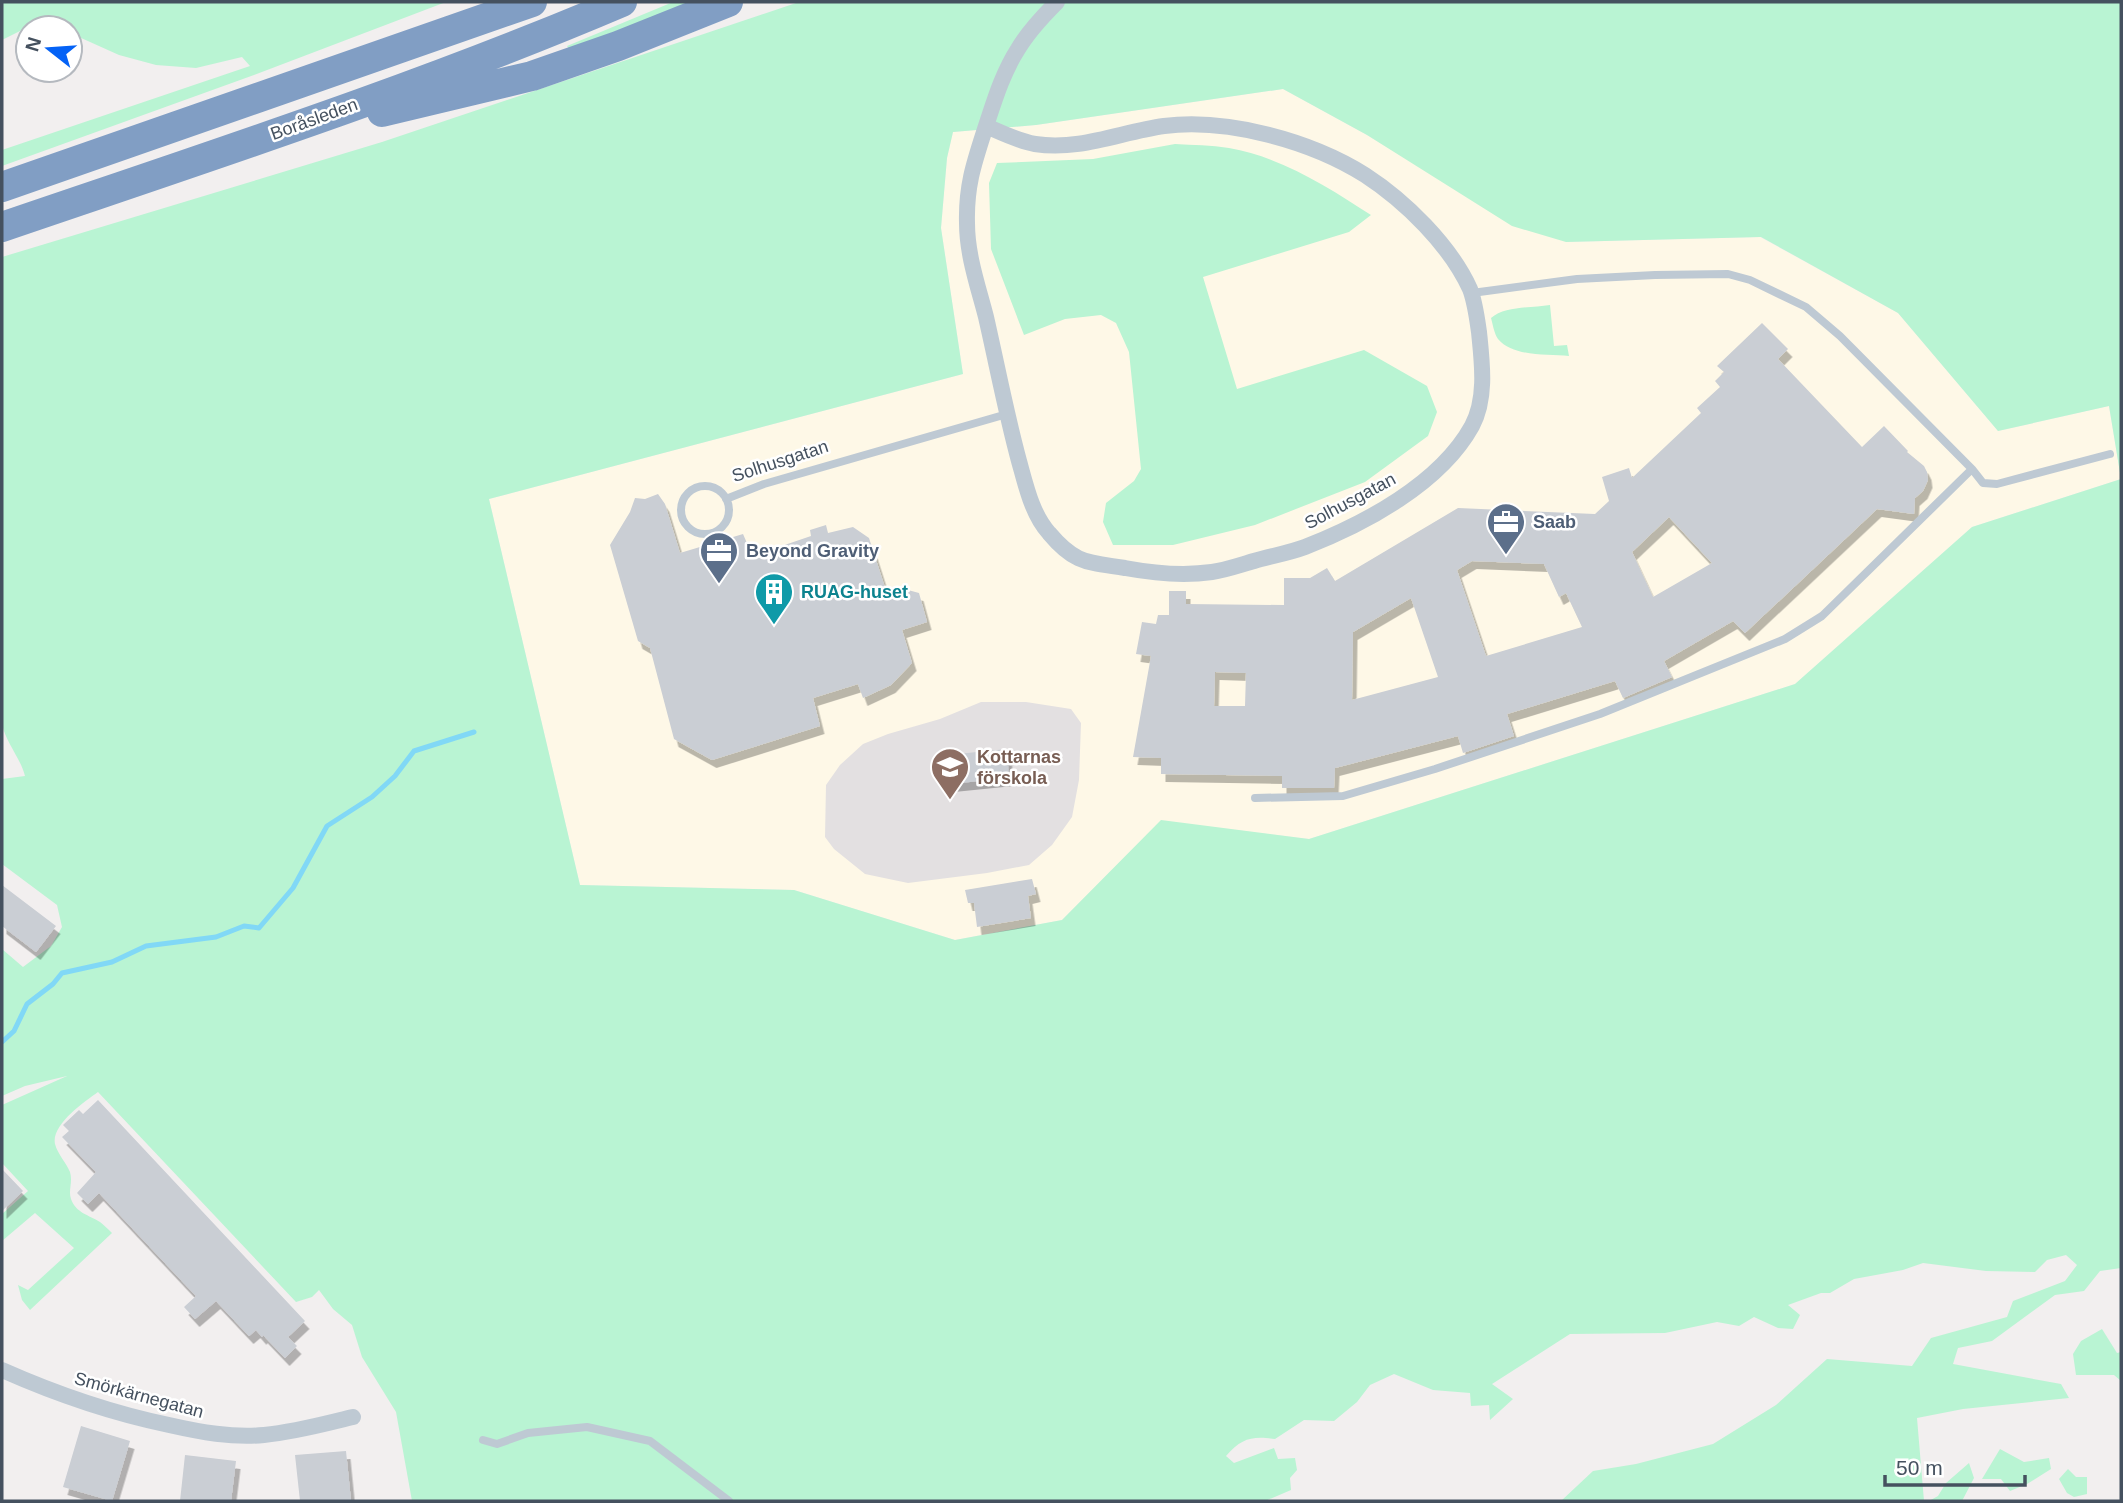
<svg xmlns="http://www.w3.org/2000/svg" width="2123" height="1503" viewBox="0 0 2123 1503" font-family="Helvetica,sans-serif">
<style>
.commercial{fill:#fef8e7}
.education{fill:#e3e0e1}
.green{fill:#b9f4d3;fill-rule:evenodd}
.lines{fill:none;stroke-linecap:round;stroke-linejoin:round}
.stream{stroke:#81d8f6;stroke-width:5}
.building{fill:#caced4;fill-rule:evenodd;filter:url(#shadow)}
.service{stroke:#bec9d3;stroke-width:8}
.minor{stroke:#bec9d3;stroke-width:16}
.motorway{stroke:#819ec4;stroke-width:30}
.labels{text-anchor:middle;dominant-baseline:central;stroke-width:5;stroke-linejoin:round;paint-order:stroke}
.street-label{font-size:18px;fill:#45515f;stroke:#fff}
.service-label{font-size:18px;font-weight:bold;fill:#4e5e75;stroke:#fff;text-anchor:start}
.culture-label{font-size:18px;font-weight:bold;fill:#0d838f;stroke:#fff;text-anchor:start}
.education-label{font-size:18px;font-weight:bold;fill:#785e54;stroke:#fff;text-anchor:start}
</style>
<defs>
<filter id="shadow"><feDropShadow dx="4.5" dy="8" stdDeviation="0" flood-color="#0004"/></filter>
</defs>
<rect width="100%" height="100%" fill="#f2efef"/>
<path class="commercial" d="M1283,89L1367,135L1438,178L1567,242L1760,237L1898,313L1998,431L2109,406L2121,479L1972,527L1795,684L1309,839L1161,821L1062,920L955,940L794,890L580,885L489,499L963,374L941,228L947,158L953,132L1036,125Z"/>
<path class="education" d="M981,702H1026L1071,709L1081,723L1079,780L1072,817L1052,845L1029,865L987,873L908,883L865,874L834,849L825,837L826,785L840,765L863,744L888,734L940,719Z"/>
<path class="green" d="M2,2H446L254,75L2,166V150L250,66L242,57L196,68L156,65L119,55L70,33V28H49L34,24L2,40Z
M673,2H693L569,49L567,46Z
M799,2H2121V1268L2100,1271L2084,1291L2055,1295L1992,1341L1958,1348L1953,1364L2061,1384L2069,1398L1963,1409L1917,1418L1924,1501H1561L1593,1471L1636,1464L1713,1444L1776,1405L1827,1359L1912,1366L1931,1338L2007,1317L2013,1301L2065,1281L2077,1265L2066,1255L2047,1260L2035,1272L1986,1271L1923,1263L1903,1270L1854,1279L1830,1293H1821L1788,1305L1800,1315L1793,1329L1778,1328L1754,1317L1739,1326L1717,1322L1665,1333L1570,1334L1492,1384L1513,1399L1490,1420L1489,1405L1471,1406L1470,1393L1433,1390L1394,1374L1370,1385L1357,1402L1334,1421L1304,1420L1275,1439C1252,1436 1242,1438 1226,1456L1234,1463L1274,1448L1278,1459L1295,1458L1297,1470L1290,1478L1291,1490L1265,1501H412L396,1412L362,1357L352,1325L333,1309L319,1290L312,1297L296,1302L98,1092C84,1102 51,1125 55,1144C58,1155 66,1162 70,1172C73,1182 68,1190 71,1199C76,1213 89,1215 100,1222C104,1225 108,1229 112,1233L30,1310L22,1300L18,1285L28,1290L74,1248L35,1213L2,1241V1214L28,1191L2,1163V1105L67,1076L25,1086L2,1096V949L23,967L51,946L62,927L57,905L2,864V779L25,776C20,757 6,743 2,724V257L382,142ZM1283,89L1367,135L1512,226L1566,242L1761,237L1898,313L1998,431L2109,406L2121,479L1972,527L1795,684L1309,839L1161,820L1062,920L955,940L794,890L580,885L489,499L963,374L941,228L947,158L953,132L1036,125Z
M1175,144C1193,145 1211,145 1229,148C1281,157 1328,187 1371,215L1349,232L1203,277L1237,389L1364,350L1427,386L1437,412L1428,436L1365,482L1255,525L1173,545H1113L1103,522L1106,503L1134,481L1141,469L1129,352L1116,323L1101,315L1065,319L1024,335L991,249L989,183L997,163L1093,159Z
M1550,305L1554,346L1567,345L1569,356C1547,354 1513,357 1498,339C1494,333 1493,325 1491,318C1505,306 1531,308 1550,305Z
M2102,1329L2117,1353L2121,1352V1381L2114,1375H2076L2073,1354L2081,1341Z
M2000,1449L2024,1462L2049,1458L2051,1469L2027,1484L2010,1491L2001,1479H1982Z
M1969,1463L1974,1478L1962,1501H1929L1938,1496L1946,1483Z
M2068,1469L2076,1477H2087V1494L2074,1497L2067,1493L2059,1479Z"/>
<g class="lines">
<path class="stream" d="M2,1042L14,1031L27,1004L53,984L62,973L112,962L146,946L216,937L244,926L259,928L293,888L327,826L372,797L395,776L414,751L474,732"/>
</g>
<path class="building" d="M1762,323L1788,349L1778,359L1862,447L1884,426L1908,451L1907,452L1924,466L1927,472L1928,480L1923,491L1915,498L1914,514L1877,509L1745,633L1733,621L1664,661L1672,677L1623,698L1615,681L1507,714L1514,736L1463,753L1458,736L1335,768L1334,788H1282V776L1161,774V758L1133,757L1151,656L1136,654L1142,622L1156,624L1158,615H1169V591H1186V604L1284,605V578H1310L1327,568L1335,581L1458,508L1595,514L1609,501L1602,477L1629,468L1632,478L1701,413L1697,408L1720,387L1715,381L1724,372L1717,366ZM1669,517L1712,563L1653,597L1632,552ZM1472,561L1544,564L1559,597L1566,593L1582,627L1486,656L1457,570ZM1411,598L1438,677L1352,700L1353,632ZM1215,672L1246,673L1245,706H1214Z
M658,494L665,504L680,553L743,534L750,550L762,547L764,552L811,536L810,530L826,525L828,533L853,527L869,538L887,594L908,590L919,593L927,622L902,630L912,663L891,685L863,698L858,684L813,698L820,726L712,760L674,739L650,648L638,641L610,545L630,512L635,498L645,499Z
M1007,749L1009,778L950,784L947,755Z
M1032,879L1036,894L1028,896L1031,918L977,927L974,903H968L965,890Z
M2,885L56,926L36,952L2,926Z
M98,1100L305,1321L288,1337L297,1346L285,1358L263,1335L262,1337L256,1330L249,1336L216,1301L195,1319L184,1307L196,1296L99,1193L88,1204L77,1193L96,1172L62,1137L69,1131L63,1125L79,1110L83,1114Z
M2,1169L23,1191L2,1211Z
M81,1426L130,1441L112,1501L63,1487Z
M346,1451L351,1501H300L295,1455Z
M185,1455L236,1461L231,1501H180Z"/>
<g class="lines">
<path class="service" d="M1472,293L1577,279L1655,275L1728,274L1750,280L1806,307L1840,336L1972,469L1983,483L1997,484L2110,454
M681 510a24 24 0 1 1 48 0a24 24 0 1 1-48 0Z
M726,499L764,484L1007,414
M1255,798L1343,796L1435,769L1600,714L1785,639L1822,616L1972,469
M483,1440L497,1444L528,1433L587,1427L650,1441L729,1501"/>
<path class="minor" d="M986,126C1002,133 1018,141 1035,144C1080,151 1121,132 1164,126C1228,118 1311,141 1365,175C1405,201 1450,245 1470,289C1475,302 1477,318 1479,332C1482,362 1487,398 1472,426C1440,484 1364,524 1305,547C1289,553 1271,556 1254,561C1240,565 1226,570 1212,572C1184,576 1152,573 1125,568C1087,562 1075,564 1049,533C1032,514 1026,486 1019,461C1006,413 997,365 986,317C978,286 967,255 967,223C966,186 974,163 985,129C994,102 1002,74 1018,49C1028,32 1043,16 1057,2
M2,1370C56,1394 111,1413 169,1425C200,1432 232,1438 264,1435C295,1432 324,1424 353,1417"/>
<path class="motorway" d="M382,112L532,76L618,46L728,2
M2,187L532,2
M2,227C210,156 420,88 622,2"/>
</g>
<defs>
<symbol id="office-pin" viewBox="-11 -11 22 30"><path d="M0 17L-7.5 6A9.5 9.5 0 1 1 7.5 6Z" fill="#5c6f8a" stroke="#fff"/><path d="M-6-3h4V-5.5h4V-3h4V5H-6ZM-1-4.5V-3h2v-1.5ZM-6 0V1H6V0Z" fill="#fff"/></symbol>
<symbol id="building-pin" viewBox="-11 -11 22 30"><path d="M0 17L-7.5 6A9.5 9.5 0 1 1 7.5 6Z" fill="#0f9aa8" stroke="#fff"/><path d="M-4-6H4V6H1V3H-1V6H-4ZM-2.5-4.3h1.7v1.8h-1.7ZM.8-4.3h1.7v1.8H.8ZM-2.5-1h1.7V.8h-1.7ZM.8-1h1.7V.8H.8Z" fill="#fff"/></symbol>
<symbol id="school-pin" viewBox="-11 -11 22 30"><path d="M0 17L-7.5 6A9.5 9.5 0 1 1 7.5 6Z" fill="#8d6e63" stroke="#fff"/><path d="M0-5L7-2L0 1L-7-2ZM-4 1L0 2.5L4 1V4Q0 6-4 4Z" fill="#fff"/></symbol>
</defs>
<g fill-rule="evenodd">
<use href="#office-pin" x="1484" y="500" width="44" height="60"/>
<use href="#office-pin" x="697" y="529" width="44" height="60"/>
<use href="#building-pin" x="752" y="570" width="44" height="60"/>
<use href="#school-pin" x="928" y="745" width="44" height="60"/>
</g>
<g class="labels">
<g class="street-label">
<text transform="translate(314 119) rotate(-20)">Boråsleden</text>
<text transform="translate(780 461) rotate(-18)">Solhusgatan</text>
<text transform="translate(1350 501) rotate(-28)">Solhusgatan</text>
<text transform="translate(139 1395) rotate(15)">Smörkärnegatan</text>
</g>
<g class="service-label">
<text x="1533" y="522">Saab</text>
<text x="746" y="551">Beyond Gravity</text>
</g>
<g class="culture-label">
<text x="801" y="592">RUAG-huset</text>
</g>
<g class="education-label">
<text x="977" y="757">Kottarnas<tspan x="977" dy="21">förskola</tspan></text>
</g>
</g>
<rect width="2123" height="1503" fill="none" stroke="#45515f" stroke-width="7"/>
<g transform="translate(49 49) rotate(287)"><circle r="33" fill="#ffffff" stroke="#b5b9bf" stroke-width="2"/>
<path d="M0-5L12 26L0 18L-12 26Z" fill="#0462f6"/>
<text y="-10" font-size="19" font-weight="bold" text-anchor="middle" fill="#45515f">N</text>
</g>
<path d="M1885 1475v10h140v-10" fill="none" stroke="#45515f" stroke-width="3.5"/>
<text x="1896" y="1475" font-size="21" fill="#45515f" stroke="#ffffff" stroke-width="5" paint-order="stroke">50 m</text>
</svg>
